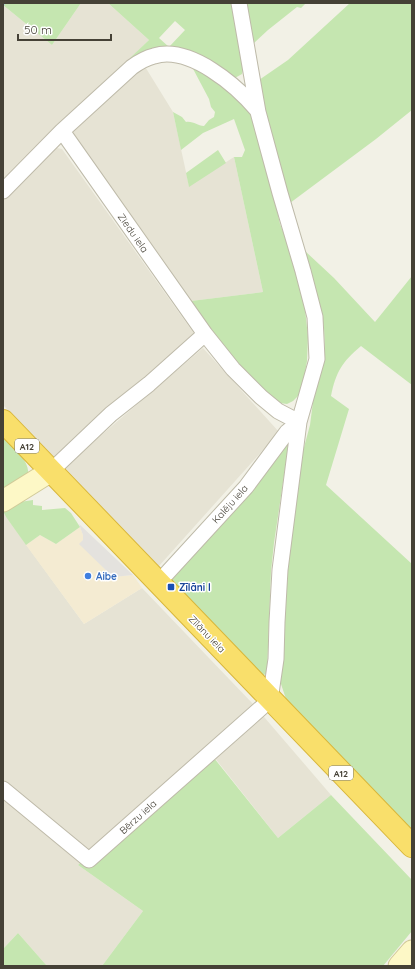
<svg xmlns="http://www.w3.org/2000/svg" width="415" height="969" viewBox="0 0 415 969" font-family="Quicksand,sans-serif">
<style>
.residential{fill:#e6e3d4}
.commercial{fill:#f4ebd2}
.green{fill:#c5e6b0;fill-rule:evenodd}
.parking{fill:#e4e2de}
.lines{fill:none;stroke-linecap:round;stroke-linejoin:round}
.stream{stroke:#a4c4ee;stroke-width:3.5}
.street-casing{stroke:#bebaa9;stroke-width:17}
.secondary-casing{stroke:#d1ca98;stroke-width:23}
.highway-casing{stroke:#d8b63b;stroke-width:24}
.street{stroke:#fff;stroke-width:15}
.secondary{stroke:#fdf8c6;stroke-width:21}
.highway{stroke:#f9df6b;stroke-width:22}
.shop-dot{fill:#3f7fe0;stroke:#fff;stroke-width:1.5}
.transit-dot{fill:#1a4fb4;stroke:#fff;stroke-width:1.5}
.labels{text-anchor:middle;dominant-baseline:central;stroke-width:3;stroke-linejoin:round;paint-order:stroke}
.shield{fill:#fff;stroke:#7d7a72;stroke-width:1}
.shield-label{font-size:9px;font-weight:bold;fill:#454136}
.street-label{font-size:10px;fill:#454136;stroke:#fff}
.shop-label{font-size:10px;font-weight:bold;fill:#366cbe;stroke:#fff;text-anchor:start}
.transit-label{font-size:10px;font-weight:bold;fill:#164399;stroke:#fff;text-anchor:start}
</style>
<rect width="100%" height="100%" fill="#f2f1e6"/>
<path class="residential" d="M81,3H108L149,40L3,181V5L52,45Z
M144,65L173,112L189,186L234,157L263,292L191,301L73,135L74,128Z
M57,148L62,149L195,335L55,458L3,405V200Z
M203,348L279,432L159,566L64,467Z
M3,511L6,517L84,624L142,588L253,704L331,795L278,838L207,748L78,865L143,911L102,966H47L18,933L3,949Z"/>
<path class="commercial" d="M80,527L83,535V540L80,544L113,577L133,575L142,588L84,624L26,545L40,535L56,544Z"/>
<path class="green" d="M3,3H81L52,45L3,5Z
M108,3H232L243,70L242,74L233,79L206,63L133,60L130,58L149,40ZM175,21L185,30L169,47L159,38Z
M246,3H306L301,8L297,7L268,30L253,44Z
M350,3H412V110L376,139L290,203L264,108L259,80L288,60Z
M170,57L181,59L198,65L222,82L240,97L248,105L253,117L264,164L271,183L280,224L293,257L305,309L308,337L307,361L303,384L299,395L293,401L287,404L272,402L264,396L210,329L191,301L263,292L234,157H242L245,150L234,119L203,133L181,150L173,112L182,117L186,122C194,121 197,126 204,126L209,120L214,117L215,112L211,107L209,99L191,65C167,59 156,58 134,72C147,60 153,59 170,57Z
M218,150L226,163L189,187L186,173Z
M305,251L334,278L375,322L412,276V385L361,346C342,362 336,372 331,396L349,409L326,485L412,564V827L409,829L287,702L281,684V675L289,554L303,451L310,425L314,394L319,381L325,350L324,328L319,302Z
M3,437C13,448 31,460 28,477L3,494Z
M289,442L274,543L271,571L267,673L264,675H261L169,579Z
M33,500V505L42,506V510L65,508L71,513L80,527L56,544L40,535L26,545L6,517L3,511L20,502Z
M206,748L278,838L331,795L412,880V931L383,966H102L143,911L78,865Z
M18,933L47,966H3V949Z"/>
<path class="parking" d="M79,524L133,575L113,577L79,544L83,540V535Z"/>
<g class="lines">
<path class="stream" d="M3,4V3"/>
<defs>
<path id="street" d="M62,131L205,334L233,369L261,397L278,411L299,422L287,432L246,487L158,583
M3,191L62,131L132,67C139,62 146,58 154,56C190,45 237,86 258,111
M51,471L111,414L149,384L205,334
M3,789L89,860L270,700L276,659L277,622L280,570L299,422L317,359L315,317L303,271L280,193L258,112L239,3"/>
<path id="secondary" d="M3,501L51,471
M399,966L412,951"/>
<path id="highway" d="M3,421L412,846"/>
</defs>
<use href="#street" class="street-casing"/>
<use href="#secondary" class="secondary-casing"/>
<use href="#highway" class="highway-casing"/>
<use href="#street" class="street"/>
<use href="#secondary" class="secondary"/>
<use href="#highway" class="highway"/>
</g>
<circle class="shop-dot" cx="88" cy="576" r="4"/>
<rect class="transit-dot" x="167" y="583" width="8" height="8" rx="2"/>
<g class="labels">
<g class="shield">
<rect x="15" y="439" width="24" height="14" rx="3"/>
<rect x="329" y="766" width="24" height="14" rx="3"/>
</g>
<g class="shield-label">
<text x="27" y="446">A12</text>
<text x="341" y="773">A12</text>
</g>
<g class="street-label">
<text transform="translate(133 233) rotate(55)">Ziedu iela</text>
<text transform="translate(230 504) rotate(-48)">Kalēju iela</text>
<text transform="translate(207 634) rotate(46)">Zīlānu iela</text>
<text transform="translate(138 817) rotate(-42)">Bērzu iela</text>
</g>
<g class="shop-label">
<text x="96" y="576">Aibe</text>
</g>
<g class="transit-label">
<text x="179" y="587">Zīlāni I</text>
</g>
</g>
<rect width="415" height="969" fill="none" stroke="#454136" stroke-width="8"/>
<path d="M18 34v6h93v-6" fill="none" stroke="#454136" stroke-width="2"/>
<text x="24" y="34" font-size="12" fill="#454136" stroke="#ffffff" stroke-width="3" paint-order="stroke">50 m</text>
</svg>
